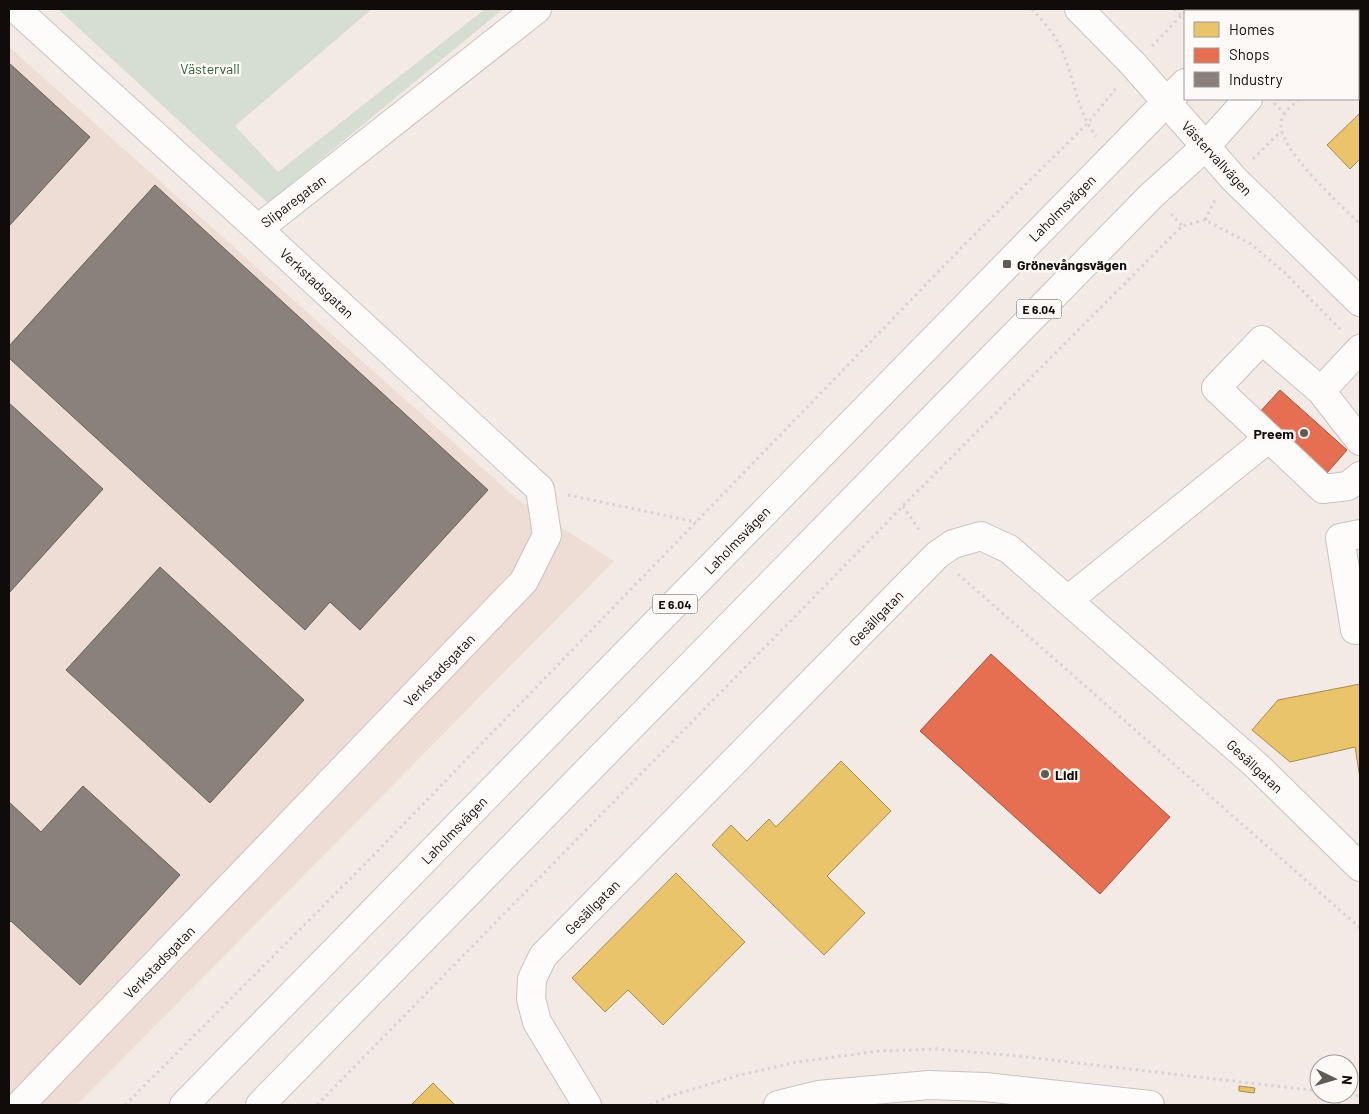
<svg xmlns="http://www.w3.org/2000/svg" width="1369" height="1114" viewBox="0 0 1369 1114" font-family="Barlow,sans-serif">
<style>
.built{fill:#eeddd5}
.green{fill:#d5ded0}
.homes{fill:#e9c46a;stroke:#a88d4d}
.shops{fill:#e76f51;stroke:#a7513b}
.industry{fill:#8a817c;stroke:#665e5a}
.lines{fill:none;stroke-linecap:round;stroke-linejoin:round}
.minor-casing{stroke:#cac3c0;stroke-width:30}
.highway-casing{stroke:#cac3c0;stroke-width:30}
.path{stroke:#d7d4d2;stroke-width:3;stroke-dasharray:2.5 4;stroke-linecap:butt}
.minor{stroke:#fdfcfb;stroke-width:28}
.highway{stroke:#fdfcfb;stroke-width:28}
.poi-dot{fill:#605a56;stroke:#fdf9f7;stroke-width:2}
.labels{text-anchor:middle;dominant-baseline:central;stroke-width:5;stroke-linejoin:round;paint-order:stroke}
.shield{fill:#fdf9f7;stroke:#585350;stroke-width:1}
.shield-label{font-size:12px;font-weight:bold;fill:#110c09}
.park-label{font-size:14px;fill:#33603a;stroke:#fdf9f7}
.street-label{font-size:14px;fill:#110c09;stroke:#fdf9f7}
.poi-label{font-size:14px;font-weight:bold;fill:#110c09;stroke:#fdf9f7;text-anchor:start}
</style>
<rect width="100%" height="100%" fill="#f3eae6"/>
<path class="built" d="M9,47L517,499L614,561L77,1105H9Z"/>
<path class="green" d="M58,9H372L235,126L278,172L485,9H503L268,203Z"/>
<path class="homes" d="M1360,113V159L1350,169L1327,145Z
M1360,684V778L1355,747L1290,762L1252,730L1278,700Z
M841,761L891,811L827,876L865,913L824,955L712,845L731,825L747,841L769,819L776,827Z
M676,873L745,942L663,1025L628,990L605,1012L572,978Z
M433,1083L455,1105H411Z
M1239,1086L1255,1088L1254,1093L1239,1091Z"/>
<path class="shops" d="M1280,390L1347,450L1326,474L1258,414Z
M991,654L1170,817L1100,894L920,731Z"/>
<path class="industry" d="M9,63L90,137L9,226Z
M155,185L488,490L360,630L330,602L305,630L9,358V346Z
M9,403L103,489L9,593Z
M160,567L304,700L210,803L66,670Z
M83,786L180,875L80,985L11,921L9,923V802L41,832Z"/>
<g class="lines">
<defs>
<path id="minor" d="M16,9L258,229L540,489L547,535L524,581L20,1105
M1079,9L1134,65L1234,179L1360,302
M258,229L537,9
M1321,391L1360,349
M1360,441L1321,391L1262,340L1216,388L1323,489L1348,486L1360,476
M1360,534L1340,538L1355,630L1360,629
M1068,600L1269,438
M587,1105L537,1022L531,999L532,979L543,956L937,555L953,544L981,536L1009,549L1256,765L1360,867
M778,1105L818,1095L929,1085L985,1087L1150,1105"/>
<path id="highway" d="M1256,11L1258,9
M1332,11L1334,9
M184,1105L1185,83
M260,1105L1151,196L1205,147L1248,99"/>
</defs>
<use href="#minor" class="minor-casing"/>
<use href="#highway" class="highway-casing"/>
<path class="path" d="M1032,9C1042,20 1053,32 1060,46C1074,75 1076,110 1096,136
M1174,9L1185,19
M1358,44L1360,42
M1152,46L1188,9
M1299,99C1293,105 1282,113 1281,123C1277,148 1342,206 1360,224
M1274,103L1284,113
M1253,159L1281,131
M1171,214L1182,226
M1205,220L1216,198
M568,495L696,522
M903,506L921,533
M958,574L1360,928
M1343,1094L1360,1096
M125,1105L369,860L967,242L1087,124L1117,87
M317,1105L903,506L1182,226L1205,220L1251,244L1285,273L1340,329
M650,1105L667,1097L740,1075L797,1062L880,1051L937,1049L1017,1056L1319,1091
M1339,1105L1340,1094"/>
<use href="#minor" class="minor"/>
<use href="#highway" class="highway"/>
</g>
<g class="poi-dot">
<rect x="1002" y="259" width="10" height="10" rx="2.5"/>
<circle cx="1304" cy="433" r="5"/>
<circle cx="1045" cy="774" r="5"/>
</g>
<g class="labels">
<g class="shield">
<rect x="1016.5" y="299.5" width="45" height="19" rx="4"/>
<rect x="652.5" y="594.5" width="45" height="19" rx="4"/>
</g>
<g class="shield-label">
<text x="1039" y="309">E 6.04</text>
<text x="675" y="604">E 6.04</text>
</g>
<g class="park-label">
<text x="210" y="68">Västervall</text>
</g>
<g class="street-label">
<text transform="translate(1217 158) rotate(47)">Västervallvägen</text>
<text transform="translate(293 201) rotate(-37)">Sliparegatan</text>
<text transform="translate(1062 208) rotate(-45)">Laholmsvägen</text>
<text transform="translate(317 283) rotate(43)">Verkstadsgatan</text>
<text transform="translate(737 540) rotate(-46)">Laholmsvägen</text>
<text transform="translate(876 618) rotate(-46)">Gesällgatan</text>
<text transform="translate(439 670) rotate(-46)">Verkstadsgatan</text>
<text transform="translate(1255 766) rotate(43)">Gesällgatan</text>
<text transform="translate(454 830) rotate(-46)">Laholmsvägen</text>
<text transform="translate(592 907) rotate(-45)">Gesällgatan</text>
<text transform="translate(159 962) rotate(-46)">Verkstadsgatan</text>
</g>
<g class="poi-label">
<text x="1017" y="264">Grönevångsvägen</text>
<text x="1294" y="433" text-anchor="end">Preem</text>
<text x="1055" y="774">Lidl</text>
</g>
</g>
<rect width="1369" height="1114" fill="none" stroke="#110c09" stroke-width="20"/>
<rect x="1184" y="10" width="175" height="90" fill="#fdf9f7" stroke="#9f9a98"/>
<rect x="1194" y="22" width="25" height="15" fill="#e9c46a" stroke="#9f9a98"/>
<text x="1229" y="35" font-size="15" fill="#110c09">Homes</text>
<rect x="1194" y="48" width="25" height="15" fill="#e76f51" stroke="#9f9a98"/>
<text x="1229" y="60" font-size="15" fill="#110c09">Shops</text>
<rect x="1194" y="72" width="25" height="15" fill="#8a817c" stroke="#9f9a98"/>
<text x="1229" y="85" font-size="15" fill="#110c09">Industry</text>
<g transform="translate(1334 1079) rotate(95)"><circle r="24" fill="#fdf9f7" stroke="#9f9a98"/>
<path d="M0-4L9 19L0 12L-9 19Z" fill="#605a56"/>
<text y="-8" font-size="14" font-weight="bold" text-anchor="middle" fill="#110c09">N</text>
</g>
</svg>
